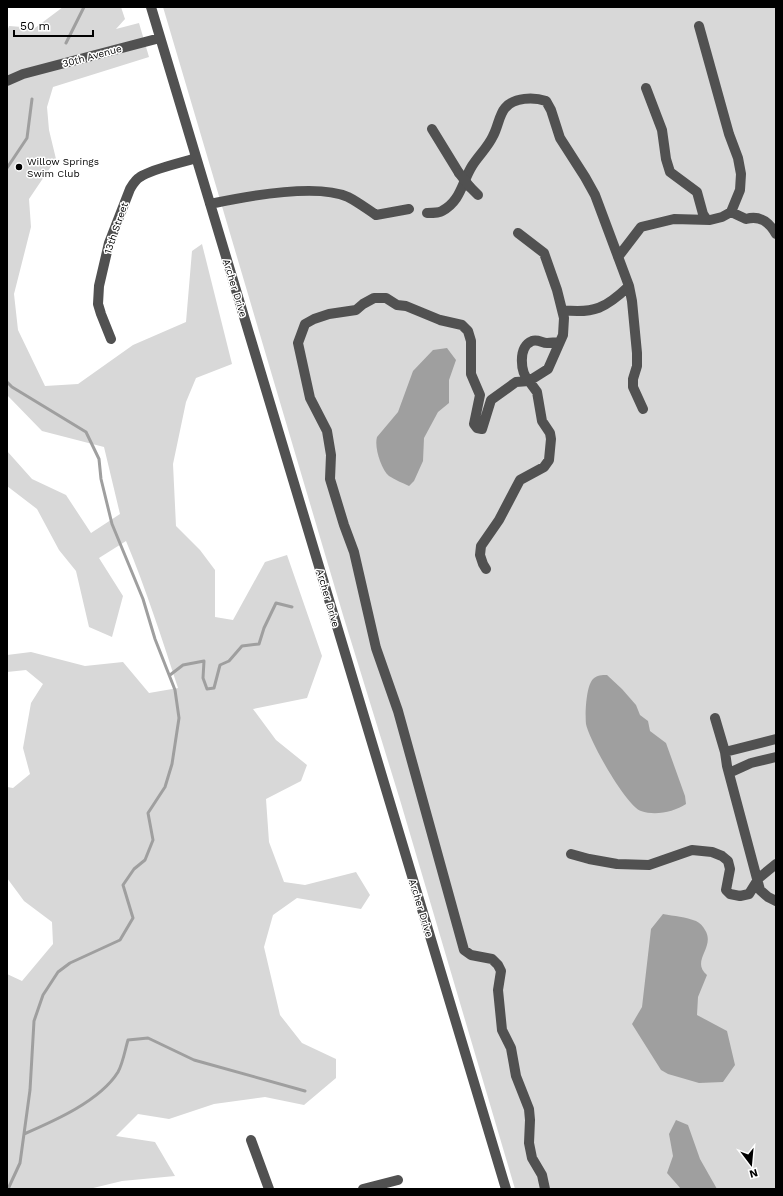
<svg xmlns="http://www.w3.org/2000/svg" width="783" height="1196" viewBox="0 0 783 1196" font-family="'Work Sans',sans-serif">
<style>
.green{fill:#d8d8d8}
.water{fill:#9f9f9f}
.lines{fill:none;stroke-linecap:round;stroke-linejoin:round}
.stream{stroke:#9f9f9f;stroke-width:3}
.minor{stroke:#515151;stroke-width:10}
.minor-bridge{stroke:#515151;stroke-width:10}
.poi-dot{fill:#000;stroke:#fff;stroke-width:1.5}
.labels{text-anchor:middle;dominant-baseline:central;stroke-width:3;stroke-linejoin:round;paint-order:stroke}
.street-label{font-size:10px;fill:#000;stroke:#fff}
.poi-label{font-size:10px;fill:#000;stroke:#fff;text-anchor:start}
</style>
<rect width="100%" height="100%" fill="#fff"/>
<path class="green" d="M63,7H121L125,19L116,29L139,23L149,57L53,87L47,107L49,130L56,159L29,199L31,227L14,294L18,330L45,386L78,384L133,345L186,322L192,251L202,244L232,364L196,378L186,402L173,464L176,526L200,550L215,570V617L233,620L265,562L287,555L322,656L307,698L253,709L276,740L307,765L301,781L266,799L269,842L284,882L305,885L356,872L370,895L361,909L297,898L273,915L264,947L280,1015L302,1043L336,1059V1078L304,1105L265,1097L214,1104L169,1119L138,1114L116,1136L155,1142L175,1176L122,1181L89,1189H7V974L22,981L53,944L52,922L24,901L7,878V787L13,788L30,774L23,748L31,703L43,684L26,670L7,672V655L31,652L85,666L123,662L149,693L178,688C162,639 146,589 126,541L99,558L123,596L112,637L89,627L76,571L59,550L37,509L7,486V451L32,479L66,495L91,533L120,514L104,447L42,431L7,395V32L9,26L35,28Z
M163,7H776V1189H515L400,800L343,615Z"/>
<path class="water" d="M447,348L456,360L449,380V403L438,412L424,438L423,461L414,481L409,486C403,483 395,480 389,476C381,469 374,447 377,437L398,412L413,371L433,350Z
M607,675L622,689L636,705L640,715L648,721L650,731L666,743L685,796L686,804C674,812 655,816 641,811C626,806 589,740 586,724C585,714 586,686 593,679C597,675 602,675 607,675Z
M663,914C674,916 686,917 696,921C700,923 703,926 705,930C716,947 690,961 707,975L698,997L697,1015L727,1031L735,1065L723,1082L699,1083L668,1074L661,1070L632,1024L642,1007L651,929Z
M676,1120L688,1125L700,1159L717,1189H681L667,1173L673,1156L669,1134Z"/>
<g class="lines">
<path class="stream" d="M66,43L84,7
M7,168L27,138L32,99
M7,382L12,387L86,432L99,459L101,479L112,524L143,599L155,639L175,690L179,718L172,764L165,787L148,813L153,840L145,860L134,869L123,885L133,918L120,940L70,963L58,972L43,995L34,1021L30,1090L20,1163L8,1189
M170,675L183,665L204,661L203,678L207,689L214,688L220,665L229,661L242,646L259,644L264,628L276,603L292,607
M24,1134C54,1121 100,1101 118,1072C123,1063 125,1050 128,1040L148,1038L194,1060L305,1091"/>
<path class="minor" d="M151,7L506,1189
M699,26L729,134L738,158L741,174L740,190L731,212L746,219C760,215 769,222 776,234
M7,81L23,74L160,38
M646,88L662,130L666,159L670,172L697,192L703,214L707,220
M432,129L459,173
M470,187L478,195
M210,204C243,197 317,183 348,197C358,202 367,209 376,215L409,209
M427,213C432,213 439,213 442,211C461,201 462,182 472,166C479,155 488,147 493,136C498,127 499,115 505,108C514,97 534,97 546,101L551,110L560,138L585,177L595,195L629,286L632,301L637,353V366L633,379V387L643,409
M518,233L544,253L557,290L564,318L563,335L548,369L529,381C520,372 518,347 532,341C538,339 542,343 547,343C551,343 556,342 560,342
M618,257L641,227L674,219L710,220L722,217L731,212
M562,310C594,314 606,308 629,286
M111,339L101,314L98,304L99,286L109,243L130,189C133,184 135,180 140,177C152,169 181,163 196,158
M486,569L483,564L480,555L481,546L499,520L520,480L544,467L549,460L551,439L550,433L542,421L537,392L529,381L516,382L491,400L482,429L477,428L474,424L480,395L471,374V341L468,331L462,325L440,320L406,306L397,305L386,298H374L363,304L356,310L329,314L314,319L305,324L298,343L310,398L327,431L331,455L330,479L344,525L354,552L376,648L398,711L464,950L471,955L492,959L498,965L501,971L498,990L502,1030L511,1048L516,1076L529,1109L530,1120L529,1143L532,1158L542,1175L545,1189
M715,718L725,752L727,766L760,890L768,897L776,901
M725,752L776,739
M729,773L751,763L776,757
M571,854L589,859L617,864L649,865L692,850L712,852L722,856L728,861L730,869L726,890L730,894L740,896L749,894L759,878L776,864
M251,1140L269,1189
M363,1189L398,1180"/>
<path class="minor-bridge" d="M459,173L470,187"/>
</g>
<circle class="poi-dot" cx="19" cy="167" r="4"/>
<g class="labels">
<g class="street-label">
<text transform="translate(92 56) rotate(-15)">30th Avenue</text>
<text transform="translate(116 228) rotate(-71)">13th Street</text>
<text transform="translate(235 288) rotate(73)">Archer Drive</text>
<text transform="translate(328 598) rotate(74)">Archer Drive</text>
<text transform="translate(421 908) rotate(73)">Archer Drive</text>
</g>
<g class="poi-label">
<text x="27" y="161">Willow Springs<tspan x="27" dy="12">Swim Club</tspan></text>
</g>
</g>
<rect width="783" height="1196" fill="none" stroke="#000000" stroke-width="16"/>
<g transform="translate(751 1164) rotate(164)" stroke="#ffffff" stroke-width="3" paint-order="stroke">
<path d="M0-3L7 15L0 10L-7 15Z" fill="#000000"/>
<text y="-6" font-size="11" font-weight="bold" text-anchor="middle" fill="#000000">N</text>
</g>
<path d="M14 30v6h79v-6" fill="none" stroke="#000000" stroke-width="2"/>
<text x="20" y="30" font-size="12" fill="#000000" stroke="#ffffff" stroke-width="3" paint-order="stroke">50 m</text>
</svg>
